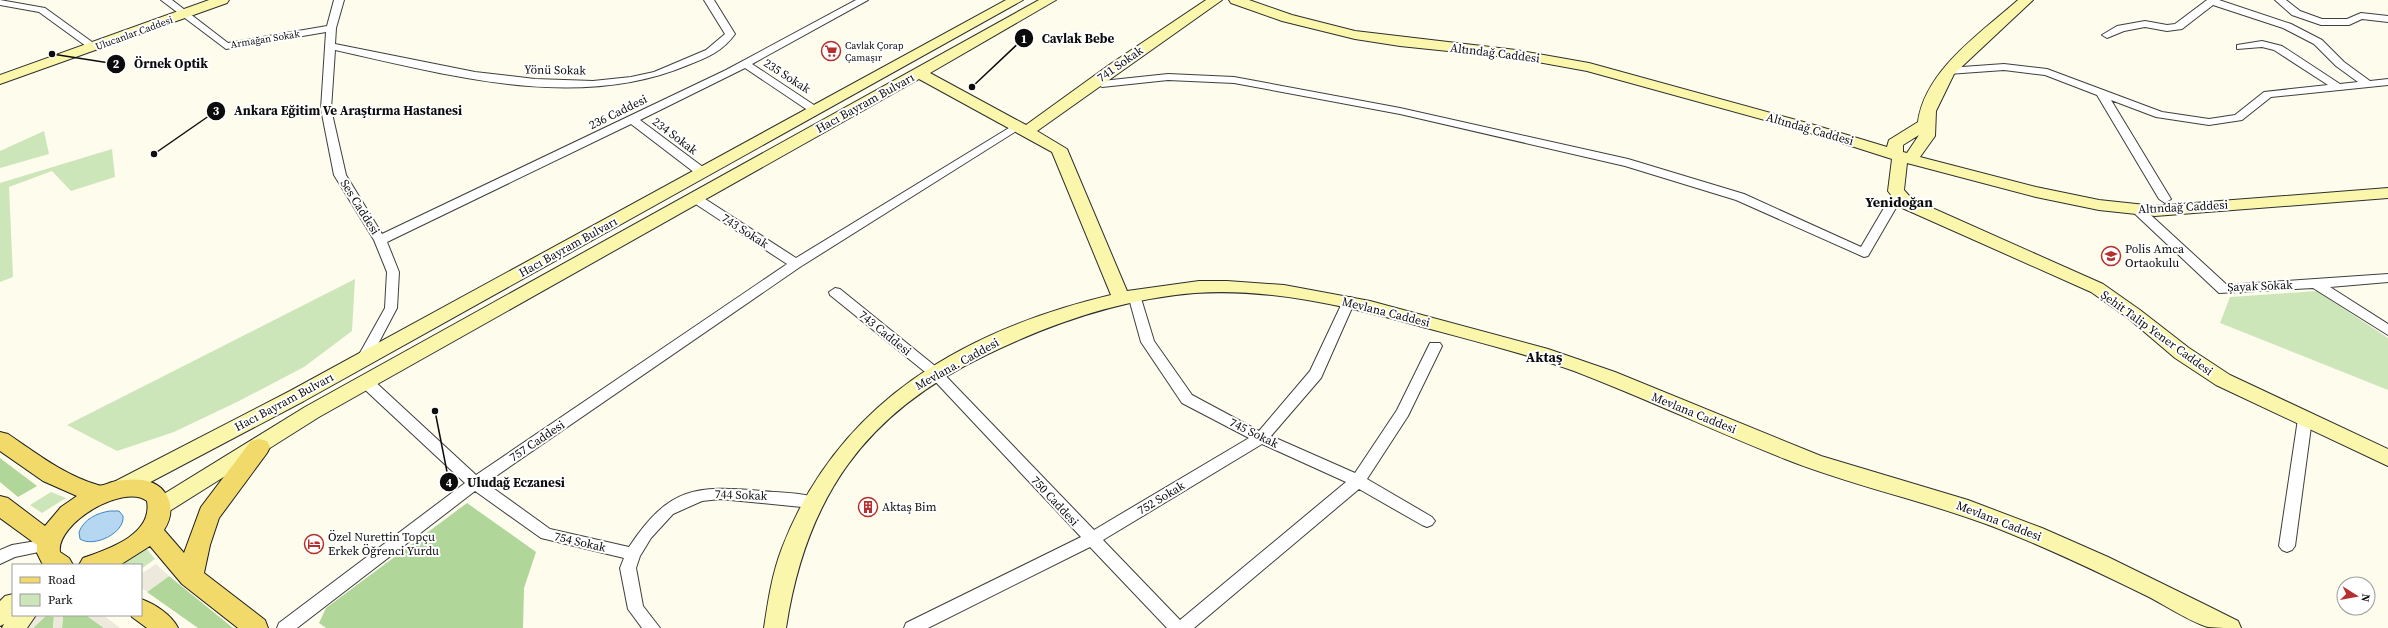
<svg xmlns="http://www.w3.org/2000/svg" width="2388" height="628" viewBox="0 0 2388 628" font-family="'Source Serif 4',serif">
<style>
.green{fill:#cde6b9}
.forest{fill:#b0d699}
.plaza{fill:#edeadd}
.water{fill:#b5d7f2;stroke:#4087c5}
.lines{fill:none;stroke-linecap:round;stroke-linejoin:round}
.street-casing{stroke:#3f3f3f;stroke-width:2}
.secondary-casing{stroke:#2e2e2e;stroke-width:2}
.primary-casing{stroke:#1d1d1d;stroke-width:2}
.street{fill:#fff;fill-rule:evenodd}
.secondary{fill:#faf7ac;fill-rule:evenodd}
.primary{fill:#f1d96a;fill-rule:evenodd}
.labels{text-anchor:middle;dominant-baseline:central;stroke-width:4;stroke-linejoin:round;paint-order:stroke}
.far-street-label{font-size:10px;fill:#0c0c0c;stroke:#fff}
.far-poi-label{font-size:10px;fill:#0c0c0c;stroke:#fff;text-anchor:start}
.street-label{font-size:12px;fill:#0c0c0c;stroke:#fff}
.poi-label{font-size:12px;fill:#0c0c0c;stroke:#fff;text-anchor:start}
.quarter-label{font-size:14px;font-weight:bold;fill:#0c0c0c;stroke:#fff}
.leader{fill:none;stroke:#0c0c0c;stroke-width:1.5}
.callout-dot{fill:#0c0c0c;stroke:#fff;stroke-width:1.5}
.mark-label{font-size:12px;text-anchor:middle;font-weight:bold;fill:#fff}
.callout-label{font-size:13px;text-anchor:middle;font-weight:bold;fill:#0c0c0c;stroke:#fff;stroke-width:4;stroke-linejoin:round;paint-order:stroke}
</style>
<rect width="100%" height="100%" fill="#fefced"/>
<path class="green" d="M44,131L49,154L0,168V151Z
M112,149L115,177L71,191L52,171L9,187L13,277L0,282V183Z
M355,279L352,331L304,367L239,401L174,432L117,451L67,425Z
M2317,291L2388,338V390L2220,323L2230,297Z
M51,492L66,498L42,513L30,505Z
M146,548L155,559L141,569V565H120Z"/>
<path class="forest" d="M0,458L37,486L18,497L0,482Z
M467,503L536,552L524,588L523,628H326L319,623L326,608Z
M169,576L233,628H198L147,592Z
M46,615L54,617L53,628H33Z
M63,615H86L104,628H62Z"/>
<path class="plaza" d="M156,564L169,576L147,592L141,587V574Z
M34,615H63L62,628H53L54,617L46,616L33,628H21Z
M86,615H103L120,628H104Z"/>
<path class="water" d="M110,511H119L123,516C125,533 94,548 80,539L79,532C84,519 97,513 110,511Z"/>
<g class="lines">
<defs>
<path id="street" d="M0,0L45,8L99,47L98,49H90L39,12L0,5Z
M161,0H172L228,43L327,26L334,0H344L336,28L335,44L475,72L535,79L593,81L631,77L654,72L706,50L725,34L704,0H714L735,34C723,51 707,58 688,65C577,112 448,75 335,50L331,109L346,175L382,234L726,70L856,0H868L752,64L820,109V113H812L745,68L640,120L707,170L709,173L707,176H699L631,124L387,242L399,272L397,308L368,363H358L356,360L385,308L387,272L374,240L334,175L321,109L326,32L226,49Z
M2207,0H2219L2291,24L2322,40L2344,62L2370,81L2388,79V85L2271,97L2242,120L2209,125L2156,117L2111,100L2171,199L2165,203L2159,199L2097,95L2045,75L2004,70L1948,74L1943,71L1948,68L2004,64L2047,69L2162,112L2209,119L2235,115L2264,92L2328,85L2274,50L2262,47L2237,49V45L2262,41L2282,46L2340,84L2358,82L2336,66L2314,44L2283,28L2213,5L2182,29L2167,31L2145,27L2124,31L2107,38L2102,35L2117,26L2145,21L2167,25L2175,24Z
M2275,0H2286L2300,11L2322,19H2347L2361,13L2388,16V22L2362,19L2349,25H2321L2292,15Z
M1168,74L1234,77L1400,108L1628,159L1744,194L1861,247L1894,191H1902L1904,194L1868,256L1864,257L1736,200L1625,166L1400,114L1234,83L1168,80L1102,87L1097,84L1102,81Z
M1017,123L1021,124V128L800,267L486,483L550,529L629,547C669,487 695,485 762,491C780,493 800,492 817,498L819,502L817,506L812,508L720,499L702,501L673,514L651,538L640,556L636,568L643,606L660,628H642L628,609L620,568L624,558L541,538L475,491L297,628H277L279,623L465,483L361,386L359,382L361,378H371L476,475L787,264L691,201L689,198L691,195H699L796,258Z
M2138,206L2142,207L2227,285L2388,274V282L2330,287L2388,324V335L2313,288L2219,293L2134,213L2132,210Z
M835,288L840,289L940,370L1094,530L1249,438L1182,403L1141,342L1128,295L1129,292H1139L1140,295L1154,341L1192,395L1259,431L1310,371L1343,301L1349,297L1354,298L1355,301L1321,378L1271,436L1355,473L1397,410L1430,343H1440L1442,346L1408,416L1367,479L1432,517L1435,521L1432,525L1427,527L1422,525L1359,489L1194,628H1167L1090,547L928,628H904L906,623L1081,537L930,376L830,295L829,292ZM1262,444L1346,482L1180,620L1103,540Z
M2305,414L2310,415L2312,419L2295,546L2292,550L2287,552L2282,550L2279,546L2298,419L2300,415Z
M48,539L53,541L56,545L53,549L15,557L0,564V550L12,545Z"/>
<path id="secondary" d="M209,0H229L227,3L0,84V75Z
M1006,0H1023L304,401L124,496L117,498L110,496L107,490L110,484L290,391Z
M1039,0H1056L930,73L1026,125L1109,65L1206,0H1222L1037,131L1067,149L1127,291L1199,281H1227L1284,285L1370,301L1548,349L1615,372L1821,456L1968,500L2042,528L2108,557L2206,605L2238,621L2241,628C2231,628 2217,628 2208,627C2190,622 2165,605 2147,596C2102,574 2056,552 2009,533C1936,503 1858,488 1785,459C1714,431 1645,398 1574,371C1521,352 1466,339 1412,324C1342,305 1268,288 1195,293C1121,299 1052,323 986,355C865,413 806,497 786,628H764C768,601 772,574 782,548C838,402 964,330 1111,295L1052,152L919,79L319,417L168,512L161,514L154,512L151,506L154,500L305,407Z
M1229,0H1249L1292,15L1355,31L1516,50L1589,63L1811,124L1887,147L1889,140L1918,122C1925,70 1982,32 2018,0H2033L1954,74L1936,111L1935,136L1920,157L2036,187L2099,200L2155,206L2388,188V198L2155,216L2099,210L2036,197L1907,163L1904,190L1912,199L2103,284L2140,310L2189,348L2230,375L2388,449V466L2216,385L2175,358L2128,318L2091,292L1900,207L1888,191L1892,159L1801,130L1587,71L1516,58L1400,46L1355,39L1282,21L1231,3ZM1919,135L1907,153L1903,152V145Z
M13,594V615H36L27,628H2L4,624L0,626V601L5,596Z"/>
<path id="primary" d="M0,432L8,434C36,453 64,475 98,485C102,487 108,483 112,482C130,478 157,476 167,496C173,508 171,519 164,530L184,553L201,507L251,441L259,439L267,441L270,447L267,453L219,518L210,545L204,573L265,620L268,628H238L182,584L150,546L120,565H79L83,558C108,549 153,535 147,501C124,483 56,523 60,552L69,558L73,565H43L37,553V545L0,518V496L8,498L45,526L61,507L77,496L43,481L0,451Z
M141,599C155,604 172,615 178,628H147L132,617L131,615H141Z"/>
</defs>
<use href="#street" class="street-casing"/>
<use href="#secondary" class="secondary-casing"/>
<use href="#primary" class="primary-casing"/>
<use href="#street" class="street"/>
<use href="#secondary" class="secondary"/>
<use href="#primary" class="primary"/>
</g>
<defs>
<symbol id="supermarket-ring" viewBox="-11 -11 22 22"><circle r="9.5" fill="#fff" stroke="#b42f2d" stroke-width="1.5"/><path d="M-6-5.5h2.5l.6 2H6L4.5 2H-2.5L-4.4-4H-6ZM-1.5 3.2a1.3 1.3 0 1 0 .1 0ZM3 3.2a1.3 1.3 0 1 0 .1 0Z" fill="#b42f2d"/></symbol>
<symbol id="school-ring" viewBox="-11 -11 22 22"><circle r="9.5" fill="#fff" stroke="#b42f2d" stroke-width="1.5"/><path d="M0-5L7-2L0 1L-7-2ZM-4 1L0 2.5L4 1V4Q0 6-4 4Z" fill="#b42f2d"/></symbol>
<symbol id="building-ring" viewBox="-11 -11 22 22"><circle r="9.5" fill="#fff" stroke="#b42f2d" stroke-width="1.5"/><path d="M-4-6H4V6H1V3H-1V6H-4ZM-2.5-4.3h1.7v1.8h-1.7ZM.8-4.3h1.7v1.8H.8ZM-2.5-1h1.7V.8h-1.7ZM.8-1h1.7V.8H.8Z" fill="#b42f2d"/></symbol>
<symbol id="hotel-ring" viewBox="-11 -11 22 22"><circle r="9.5" fill="#fff" stroke="#b42f2d" stroke-width="1.5"/><path d="M-6-4.5h1.5V1H6V5H4.5V3h-9V5H-6ZM-4 0a1.8 1.8 0 1 1 3.6 0ZM.5 0V-2.5h3Q6-2.5 6 0Z" fill="#b42f2d"/></symbol>
</defs>
<g fill-rule="evenodd">
<use href="#supermarket-ring" x="820" y="40" width="22" height="22"/>
<use href="#school-ring" x="2100" y="245" width="22" height="22"/>
<use href="#building-ring" x="857" y="496" width="22" height="22"/>
<use href="#hotel-ring" x="303" y="533" width="22" height="22"/>
</g>
<g class="labels">
<g class="far-street-label">
<text transform="translate(134 33) rotate(-20)">Ulucanlar Caddesi</text>
<text transform="translate(265 39) rotate(-9)">Armağan Sokak</text>
</g>
<g class="far-poi-label">
<text x="845" y="45">Cavlak Çorap<tspan x="845" dy="12">Çamaşır</tspan></text>
</g>
<g class="street-label">
<text transform="translate(1495 53) rotate(7)">Altındağ Caddesi</text>
<text transform="translate(1120 64) rotate(-35)">741 Sokak</text>
<text transform="translate(555 70) rotate(1)">Yönü Sokak</text>
<text transform="translate(787 76) rotate(33)">235 Sokak</text>
<text transform="translate(865 103) rotate(-29)">Hacı Bayram Bulvarı</text>
<text transform="translate(618 112) rotate(-26)">236 Caddesi</text>
<text transform="translate(1810 129) rotate(16)">Altındağ Caddesi</text>
<text transform="translate(675 136) rotate(37)">234 Sokak</text>
<text transform="translate(360 207) rotate(58)">Ses Caddesi</text>
<text transform="translate(2183 207) rotate(-3)">Altındağ Caddesi</text>
<text transform="translate(745 231) rotate(33)">743 Sokak</text>
<text transform="translate(568 247) rotate(-29)">Hacı Bayram Bulvarı</text>
<text transform="translate(2260 286) rotate(-2)">Şayak Sokak</text>
<text transform="translate(1386 312) rotate(14)">Mevlana Caddesi</text>
<text transform="translate(885 333) rotate(39)">743 Caddesi</text>
<text transform="translate(2157 333) rotate(36)">Şehit Talip Yener Caddesi</text>
<text transform="translate(957 364) rotate(-29)">Mevlana. Caddesi</text>
<text transform="translate(284 402) rotate(-28)">Hacı Bayram Bulvarı</text>
<text transform="translate(1694 413) rotate(22)">Mevlana Caddesi</text>
<text transform="translate(1254 433) rotate(26)">745 Sokak</text>
<text transform="translate(537 441) rotate(-34)">757 Caddesi</text>
<text transform="translate(741 495) rotate(2)">744 Sokak</text>
<text transform="translate(1161 498) rotate(-31)">752 Sokak</text>
<text transform="translate(1055 501) rotate(47)">750 Caddesi</text>
<text transform="translate(1999 521) rotate(21)">Mevlana Caddesi</text>
<text transform="translate(580 542) rotate(13)">754 Sokak</text>
</g>
<g class="poi-label">
<text x="2125" y="249">Polis Amca<tspan x="2125" dy="14">Ortaokulu</tspan></text>
<text x="882" y="507">Aktaş Bim</text>
<text x="328" y="537">Özel Nurettin Topçu<tspan x="328" dy="14">Erkek Öğrenci Yurdu</tspan></text>
</g>
<g class="quarter-label">
<text x="1899" y="202">Yenidoğan</text>
<text x="1544" y="357">Aktaş</text>
</g>
</g>
<path class="leader" d="M972 87L1024 38M52 54L116 64M154 154L216 111M435 411L449 482"/>
<g class="callout-dot">
<circle cx="972" cy="87" r="4"/>
<circle cx="52" cy="54" r="4"/>
<circle cx="154" cy="154" r="4"/>
<circle cx="435" cy="411" r="4"/>
<circle cx="1024" cy="38" r="10"/>
<circle cx="116" cy="64" r="10"/>
<circle cx="216" cy="111" r="10"/>
<circle cx="449" cy="482" r="10"/>
</g>
<g class="mark-label">
<text x="1024" y="43">1</text>
<text x="116" y="68">2</text>
<text x="216" y="115">3</text>
<text x="449" y="487">4</text>
</g>
<g class="callout-label">
<text x="1078" y="43">Cavlak Bebe</text>
<text x="171" y="68">Örnek Optik</text>
<text x="348" y="115">Ankara Eğitim Ve Araştırma Hastanesi</text>
<text x="516" y="487">Uludağ Eczanesi</text>
</g>
<rect x="12" y="564" width="130" height="52" fill="#ffffff" stroke="#9e9e9e"/>
<rect x="20" y="577" width="20" height="6" fill="#f1d96a" stroke="#9e9e9e"/>
<text x="48" y="584" font-size="12" fill="#0c0c0c">Road</text>
<rect x="20" y="594" width="20" height="12" fill="#cde6b9" stroke="#9e9e9e"/>
<text x="48" y="604" font-size="12" fill="#0c0c0c">Park</text>
<g transform="translate(2356 596) rotate(101)"><circle r="19" fill="#ffffff" stroke="#9e9e9e"/>
<path d="M0-3L7 15L0 10L-7 15Z" fill="#b42f2d"/>
<text y="-6" font-size="11" font-weight="bold" text-anchor="middle" fill="#0c0c0c">N</text>
</g>
</svg>
